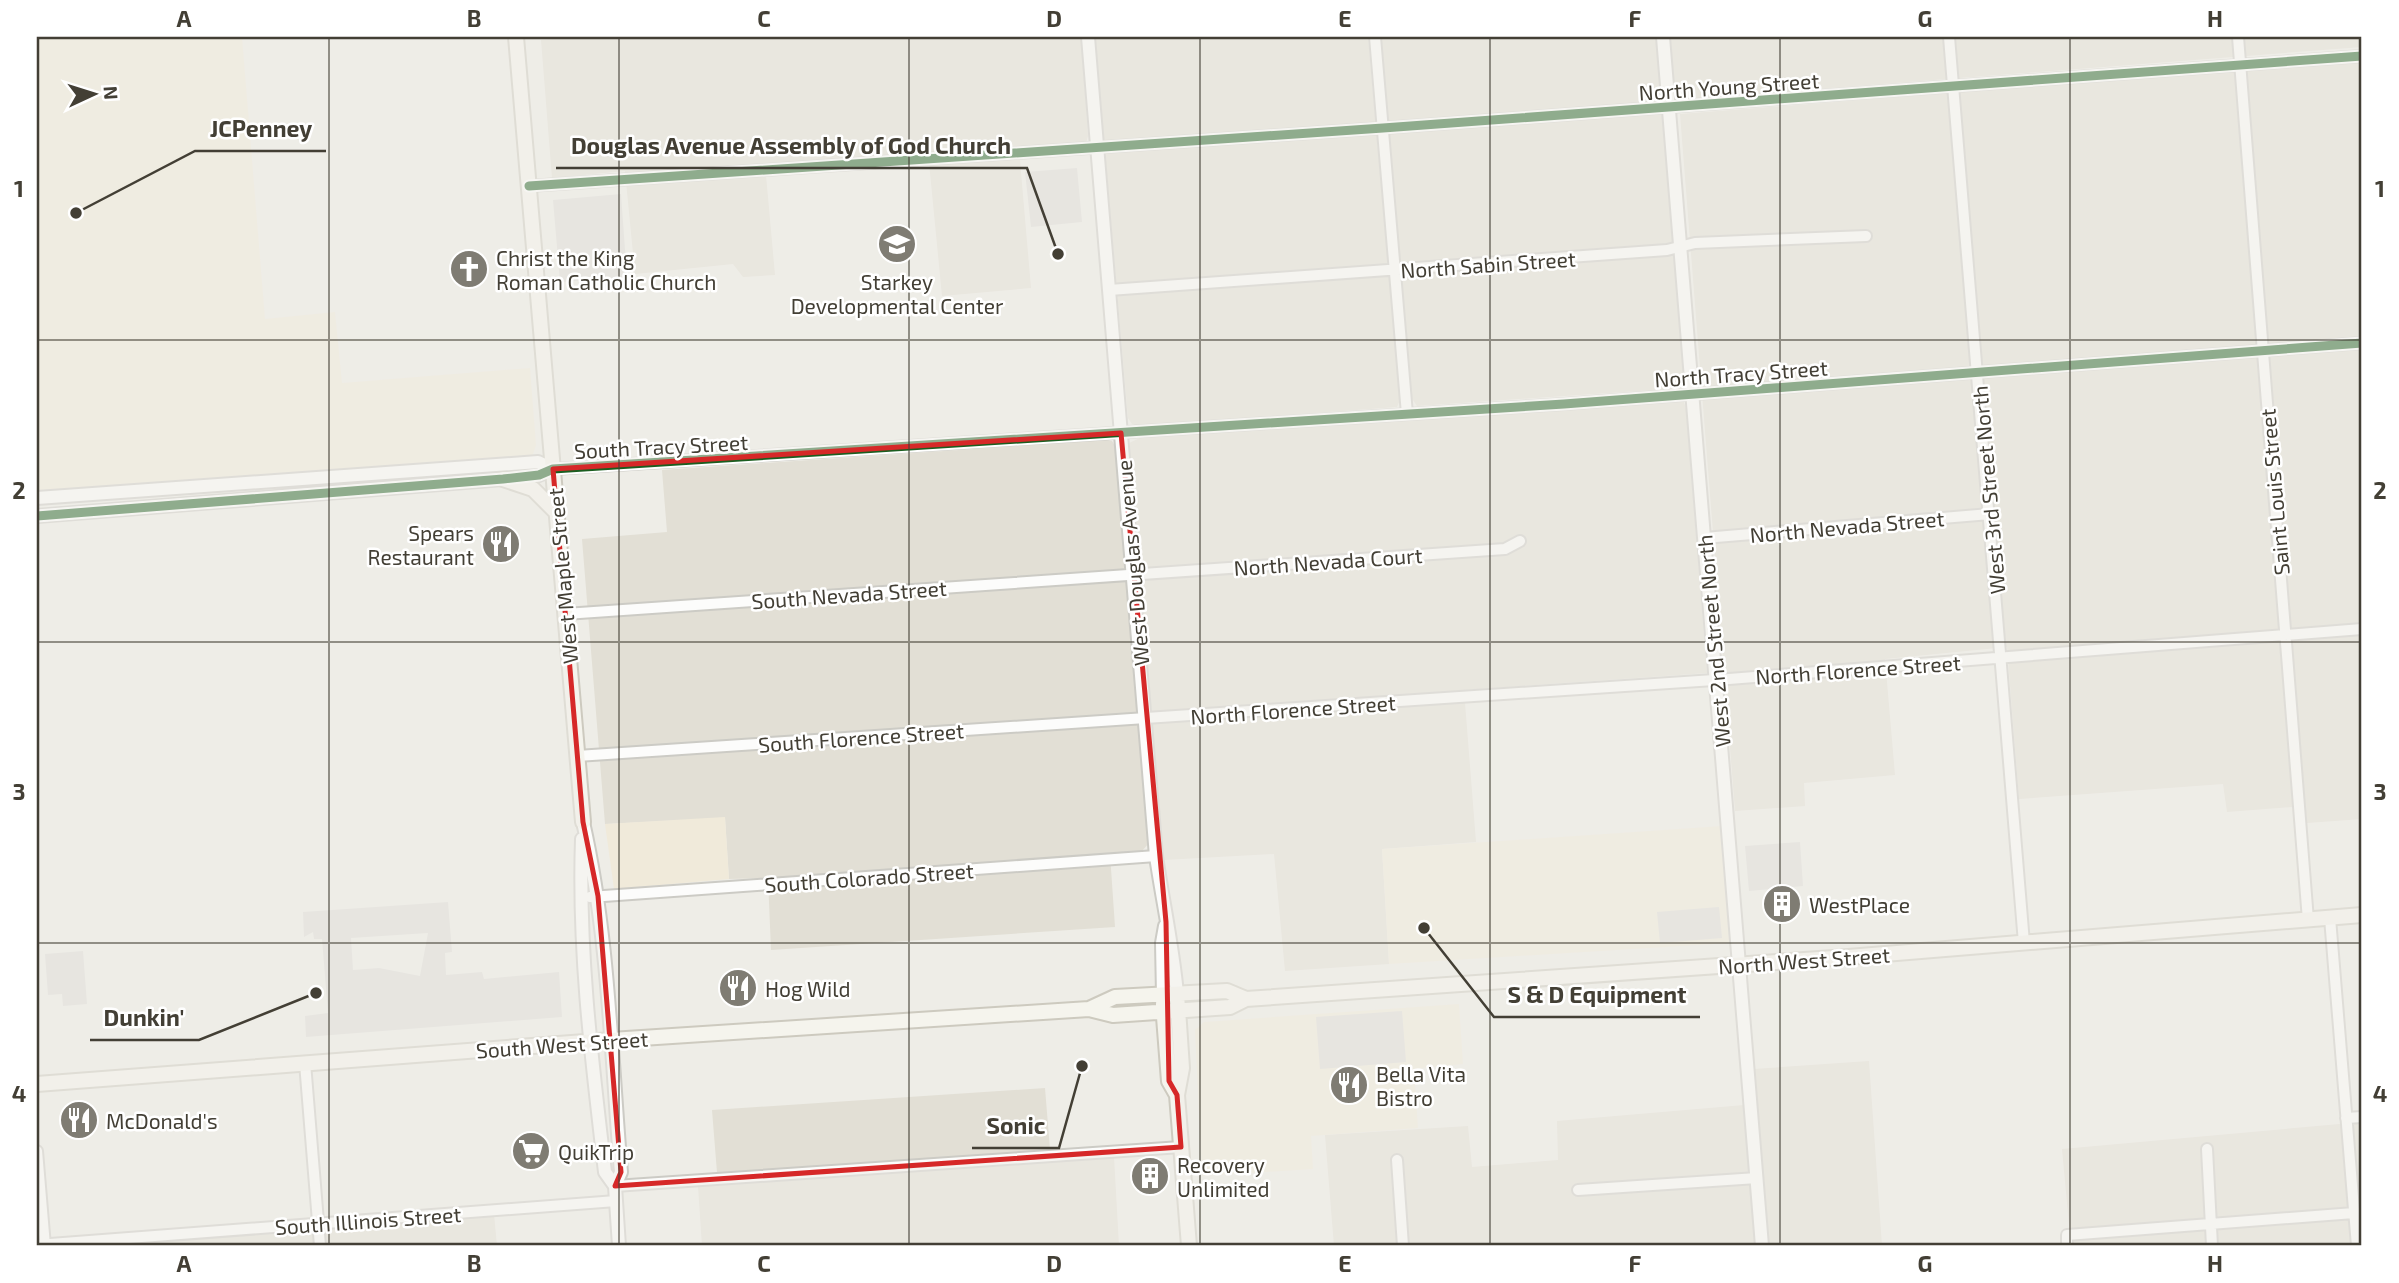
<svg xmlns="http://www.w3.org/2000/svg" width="2399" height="1283" viewBox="0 0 2399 1283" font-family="'Exo 2',sans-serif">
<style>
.residential{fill:#e2dfd5}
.commercial{fill:#f0eada}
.parking{fill:#dddcd8;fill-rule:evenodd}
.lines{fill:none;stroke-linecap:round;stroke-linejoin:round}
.minor-casing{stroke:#cccbc5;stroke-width:14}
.tertiary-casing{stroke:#cccbc5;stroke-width:16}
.secondary-casing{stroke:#cdcabf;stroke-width:18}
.minor{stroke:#fcfcfb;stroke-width:10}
.tertiary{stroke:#fcfcfb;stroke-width:12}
.secondary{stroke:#f5f4ed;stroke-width:14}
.cycleway-casing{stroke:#fff;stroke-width:13}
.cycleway{stroke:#1b5e20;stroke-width:9}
.marked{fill:none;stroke:#d62828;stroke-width:5;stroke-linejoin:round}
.grid{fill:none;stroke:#433f35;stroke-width:2;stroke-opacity:0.55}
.labels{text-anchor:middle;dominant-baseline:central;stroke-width:5;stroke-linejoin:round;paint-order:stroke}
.street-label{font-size:21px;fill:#433f35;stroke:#fff}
.poi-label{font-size:21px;fill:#433f35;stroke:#fff;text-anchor:start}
.leader{fill:none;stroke:#433f35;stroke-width:2.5}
.callout-dot{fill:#433f35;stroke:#fff;stroke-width:2.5}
.callout-label{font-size:23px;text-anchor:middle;font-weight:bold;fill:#433f35;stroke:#fff;stroke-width:5;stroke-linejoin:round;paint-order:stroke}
.neatline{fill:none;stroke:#433f35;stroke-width:2.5}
.grid-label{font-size:23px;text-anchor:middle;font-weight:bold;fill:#433f35}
</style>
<rect width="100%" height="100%" fill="#eeede7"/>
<path class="residential" d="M579,37H1081L1088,136L1086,143L1019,149L1031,288L942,296L928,152L765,164L775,275L743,277L733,264L635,274L625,171L552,178L541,40Z
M1095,37H1368L1400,400L1397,407L1138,426L1132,424L1128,418Z
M1381,37H2362V47L1663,101L1686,381L1683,388L1417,406L1411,397Z
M2362,61V819L2307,823L2305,806L2227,812L2223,784L2019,799L2007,647L1885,659L1895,775L1804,783L1805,806L1735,811L1680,114Z
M1678,400L1684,402L1686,409L1707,673L1464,690L1476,842L1382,849L1389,964L1285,971L1274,854L1164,860L1129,443L1142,437Z
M1107,440L1112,441L1118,451L1149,843L1142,851L1110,854L1115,927L771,950L768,878L729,879L725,818L605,824L582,539L667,532L662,470Z
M1869,1061L1882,1246H1334L1325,1135L1468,1126L1472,1167L1558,1160L1557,1121L1756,1104L1754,1069Z
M1045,1088L1051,1162L1114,1157L1119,1246H702L698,1186L718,1185L712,1110Z
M2362,1122V1246H2071L2062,1149Z
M494,1214L497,1246H79Z"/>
<path class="commercial" d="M37,37H242L265,319L335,312L342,383L530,368L536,445L533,454L526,460L37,493Z
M725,817L729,879L614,889L605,824Z
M1722,826L1730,943L1389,964L1382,849Z
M1459,1004L1463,1064L1414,1069L1418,1128L1311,1136L1313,1169L1202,1176L1195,1030L1204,1022Z"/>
<path class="parking" d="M1077,168L1082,222L1031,227L1025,172Z
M621,194L627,277L560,282L553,200Z
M1800,842L1803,886L1749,891L1745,846Z
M448,902L452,952L445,953L446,975L482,972L484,979L559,972L562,1017L306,1037L305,1016L328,1013L322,939H314L313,932L304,937L303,912ZM428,933L420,976L379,968L353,970L351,938Z
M1719,907L1722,938L1660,943L1657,912Z
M83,951L87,1004L63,1006L62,994L48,995L45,954Z
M1402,1011L1406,1062L1320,1069L1316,1017Z"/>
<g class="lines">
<defs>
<path id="minor" d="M1375,37L1407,414
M1949,37L2024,943
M2238,37L2308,920
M529,186L1383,128L2362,56
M1109,290L1667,250L1695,243L1866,236
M553,469L1564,404L2362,343
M1704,538L1990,514
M565,614L1505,549L1520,541
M577,756L1729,679L2362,629
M590,897L1156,856
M2330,918L2357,1246
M305,1063L320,1246
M2346,1118L2362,1117
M2207,1149L2212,1246
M37,1151L45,1246
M1397,1160L1403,1246
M615,1186L1181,1147
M1578,1190L1757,1178
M37,1245L616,1201
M2067,1246V1235L2354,1213"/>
<path id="tertiary" d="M1088,37L1156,856C1163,903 1173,948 1177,994
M1663,37L1762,1246
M37,498L538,462L553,469
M37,516L503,479L539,475L553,469
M583,822C609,936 611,1055 621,1172L615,1186L619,1246
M582,839C578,951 592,1062 605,1172L615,1186
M1163,995L1162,943L1165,926"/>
<path id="secondary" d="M516,37L583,822
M503,479L533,489L556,512
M1177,994L1182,1068L1177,1095L1189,1246
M1163,1004L1169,1081L1177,1095
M1089,1009L1115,997L1227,991L1246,999
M37,1084L611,1040L1089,1009L1113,1015L1230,1007L1246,999L1848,957L2362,915"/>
</defs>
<use href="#minor" class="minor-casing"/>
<use href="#tertiary" class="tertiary-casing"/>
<use href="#secondary" class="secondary-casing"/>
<use href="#minor" class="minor"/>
<use href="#tertiary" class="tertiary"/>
<use href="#secondary" class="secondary"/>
<defs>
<path id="cycleway" d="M529,186L1383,128L2362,56
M37,516L503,479L539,475L553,469L1564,404L2362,343"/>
</defs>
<use href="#cycleway" class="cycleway-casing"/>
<use href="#cycleway" class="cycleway"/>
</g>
<path d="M0 0H2399V1283H0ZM1121,433L1166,922L1169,1081L1177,1095L1181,1147L615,1186L621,1172L598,896L583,822L553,469Z" fill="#eeede7" fill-opacity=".55" fill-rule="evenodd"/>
<path class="marked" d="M1121,433L1166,922L1169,1081L1177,1095L1181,1147L615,1186L621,1172L598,896L583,822L553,469Z"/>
<path class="grid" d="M329,37V1246M619,37V1246M909,37V1246M1200,37V1246M1490,37V1246M1780,37V1246M2070,37V1246M37,340H2362M37,642H2362M37,943H2362"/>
<defs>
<symbol id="school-disc" viewBox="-11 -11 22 22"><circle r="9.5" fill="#7f7c73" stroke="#fff"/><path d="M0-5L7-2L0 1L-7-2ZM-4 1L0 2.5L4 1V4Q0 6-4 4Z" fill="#fff"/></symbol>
<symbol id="church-disc" viewBox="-11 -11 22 22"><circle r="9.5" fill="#7f7c73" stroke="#fff"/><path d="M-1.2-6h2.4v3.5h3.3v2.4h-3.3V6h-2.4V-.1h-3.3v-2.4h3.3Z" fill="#fff"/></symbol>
<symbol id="restaurant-disc" viewBox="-11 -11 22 22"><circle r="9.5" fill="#7f7c73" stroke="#fff"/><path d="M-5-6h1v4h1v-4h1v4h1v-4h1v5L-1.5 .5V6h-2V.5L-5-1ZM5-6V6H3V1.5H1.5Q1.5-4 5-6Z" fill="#fff"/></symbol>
<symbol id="building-disc" viewBox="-11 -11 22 22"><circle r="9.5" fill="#7f7c73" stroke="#fff"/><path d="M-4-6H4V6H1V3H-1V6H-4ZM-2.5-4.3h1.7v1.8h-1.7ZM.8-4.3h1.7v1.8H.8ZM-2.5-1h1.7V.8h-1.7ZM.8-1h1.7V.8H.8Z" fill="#fff"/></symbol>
<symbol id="supermarket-disc" viewBox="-11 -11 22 22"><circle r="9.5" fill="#7f7c73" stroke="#fff"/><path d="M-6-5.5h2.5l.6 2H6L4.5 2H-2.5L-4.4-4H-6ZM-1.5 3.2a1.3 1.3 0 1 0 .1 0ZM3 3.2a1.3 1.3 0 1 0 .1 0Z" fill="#fff"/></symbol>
</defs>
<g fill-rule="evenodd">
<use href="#school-disc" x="875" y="222" width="44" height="44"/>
<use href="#church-disc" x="447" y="247" width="44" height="44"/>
<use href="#restaurant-disc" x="479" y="522" width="44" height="44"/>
<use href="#building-disc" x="1760" y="882" width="44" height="44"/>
<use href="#restaurant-disc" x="716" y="966" width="44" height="44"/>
<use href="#restaurant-disc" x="1327" y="1063" width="44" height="44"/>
<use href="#restaurant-disc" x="57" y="1098" width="44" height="44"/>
<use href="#supermarket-disc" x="509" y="1129" width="44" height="44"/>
<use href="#building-disc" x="1128" y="1154" width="44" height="44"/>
</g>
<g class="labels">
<g class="street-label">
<text transform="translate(1729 86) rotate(-4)">North Young Street</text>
<text transform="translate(1488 264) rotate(-4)">North Sabin Street</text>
<text transform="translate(1741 373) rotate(-4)">North Tracy Street</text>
<text transform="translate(661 446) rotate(-3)">South Tracy Street</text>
<text transform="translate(1988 490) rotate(-95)">West 3rd Street North</text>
<text transform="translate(2274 492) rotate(-95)">Saint Louis Street</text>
<text transform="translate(1847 526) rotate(-5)">North Nevada Street</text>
<text transform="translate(1328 561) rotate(-4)">North Nevada Court</text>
<text transform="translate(1132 563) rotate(-95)">West Douglas Avenue</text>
<text transform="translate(562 576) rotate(-95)">West Maple Street</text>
<text transform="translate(849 594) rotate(-4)">South Nevada Street</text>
<text transform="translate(1713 641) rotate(-95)">West 2nd Street North</text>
<text transform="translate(1858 669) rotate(-4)">North Florence Street</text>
<text transform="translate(1293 709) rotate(-4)">North Florence Street</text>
<text transform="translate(861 737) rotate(-4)">South Florence Street</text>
<text transform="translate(869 877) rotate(-4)">South Colorado Street</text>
<text transform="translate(1804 960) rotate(-4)">North West Street</text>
<text transform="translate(562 1044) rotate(-4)">South West Street</text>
<text transform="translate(368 1220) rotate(-4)">South Illinois Street</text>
</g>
<g class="poi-label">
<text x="496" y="257">Christ the King<tspan x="496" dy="24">Roman Catholic Church</tspan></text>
<text x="897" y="281" text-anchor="middle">Starkey<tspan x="897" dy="24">Developmental Center</tspan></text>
<text x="474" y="532" text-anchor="end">Spears<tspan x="474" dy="24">Restaurant</tspan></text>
<text x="1809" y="904">WestPlace</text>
<text x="765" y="988">Hog Wild</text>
<text x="1376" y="1073">Bella Vita<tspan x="1376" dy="24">Bistro</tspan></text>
<text x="106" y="1120">McDonald's</text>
<text x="558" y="1151">QuikTrip</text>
<text x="1177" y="1164">Recovery<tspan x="1177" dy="24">Unlimited</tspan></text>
</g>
</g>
<path class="leader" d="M76 213L195 151H326M1058 254L1027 168H556M1424 928L1494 1017H1700M316 993L199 1040H90M1082 1066L1059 1148H972"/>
<g class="callout-dot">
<circle cx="76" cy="213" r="7"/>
<circle cx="1058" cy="254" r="7"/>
<circle cx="1424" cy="928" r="7"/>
<circle cx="316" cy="993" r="7"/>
<circle cx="1082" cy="1066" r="7"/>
</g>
<g class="callout-label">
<text x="261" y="137">JCPenney</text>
<text x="791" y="154">Douglas Avenue Assembly of God Church</text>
<text x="1597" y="1003">S &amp; D Equipment</text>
<text x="144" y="1026">Dunkin'</text>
<text x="1016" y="1134">Sonic</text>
</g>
<rect width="2399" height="1283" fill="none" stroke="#ffffff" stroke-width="77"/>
<g transform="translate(94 94) rotate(86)" stroke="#ffffff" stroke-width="5" paint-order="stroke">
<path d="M0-5L12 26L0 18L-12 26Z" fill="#433f35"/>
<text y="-10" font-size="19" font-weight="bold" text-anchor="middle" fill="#433f35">N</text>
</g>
<rect x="38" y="38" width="2322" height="1206" class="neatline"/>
<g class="grid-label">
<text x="184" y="27">A</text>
<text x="474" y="27">B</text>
<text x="764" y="27">C</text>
<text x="1054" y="27">D</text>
<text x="1345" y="27">E</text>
<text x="1635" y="27">F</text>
<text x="1925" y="27">G</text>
<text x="2215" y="27">H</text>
<text x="19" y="197">1</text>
<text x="2380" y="197">1</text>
<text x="19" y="499">2</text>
<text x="2380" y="499">2</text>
<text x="19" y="800">3</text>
<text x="2380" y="800">3</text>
<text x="19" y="1102">4</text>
<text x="2380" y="1102">4</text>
<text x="184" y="1272">A</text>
<text x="474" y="1272">B</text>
<text x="764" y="1272">C</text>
<text x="1054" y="1272">D</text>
<text x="1345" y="1272">E</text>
<text x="1635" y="1272">F</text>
<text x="1925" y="1272">G</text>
<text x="2215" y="1272">H</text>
</g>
</svg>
